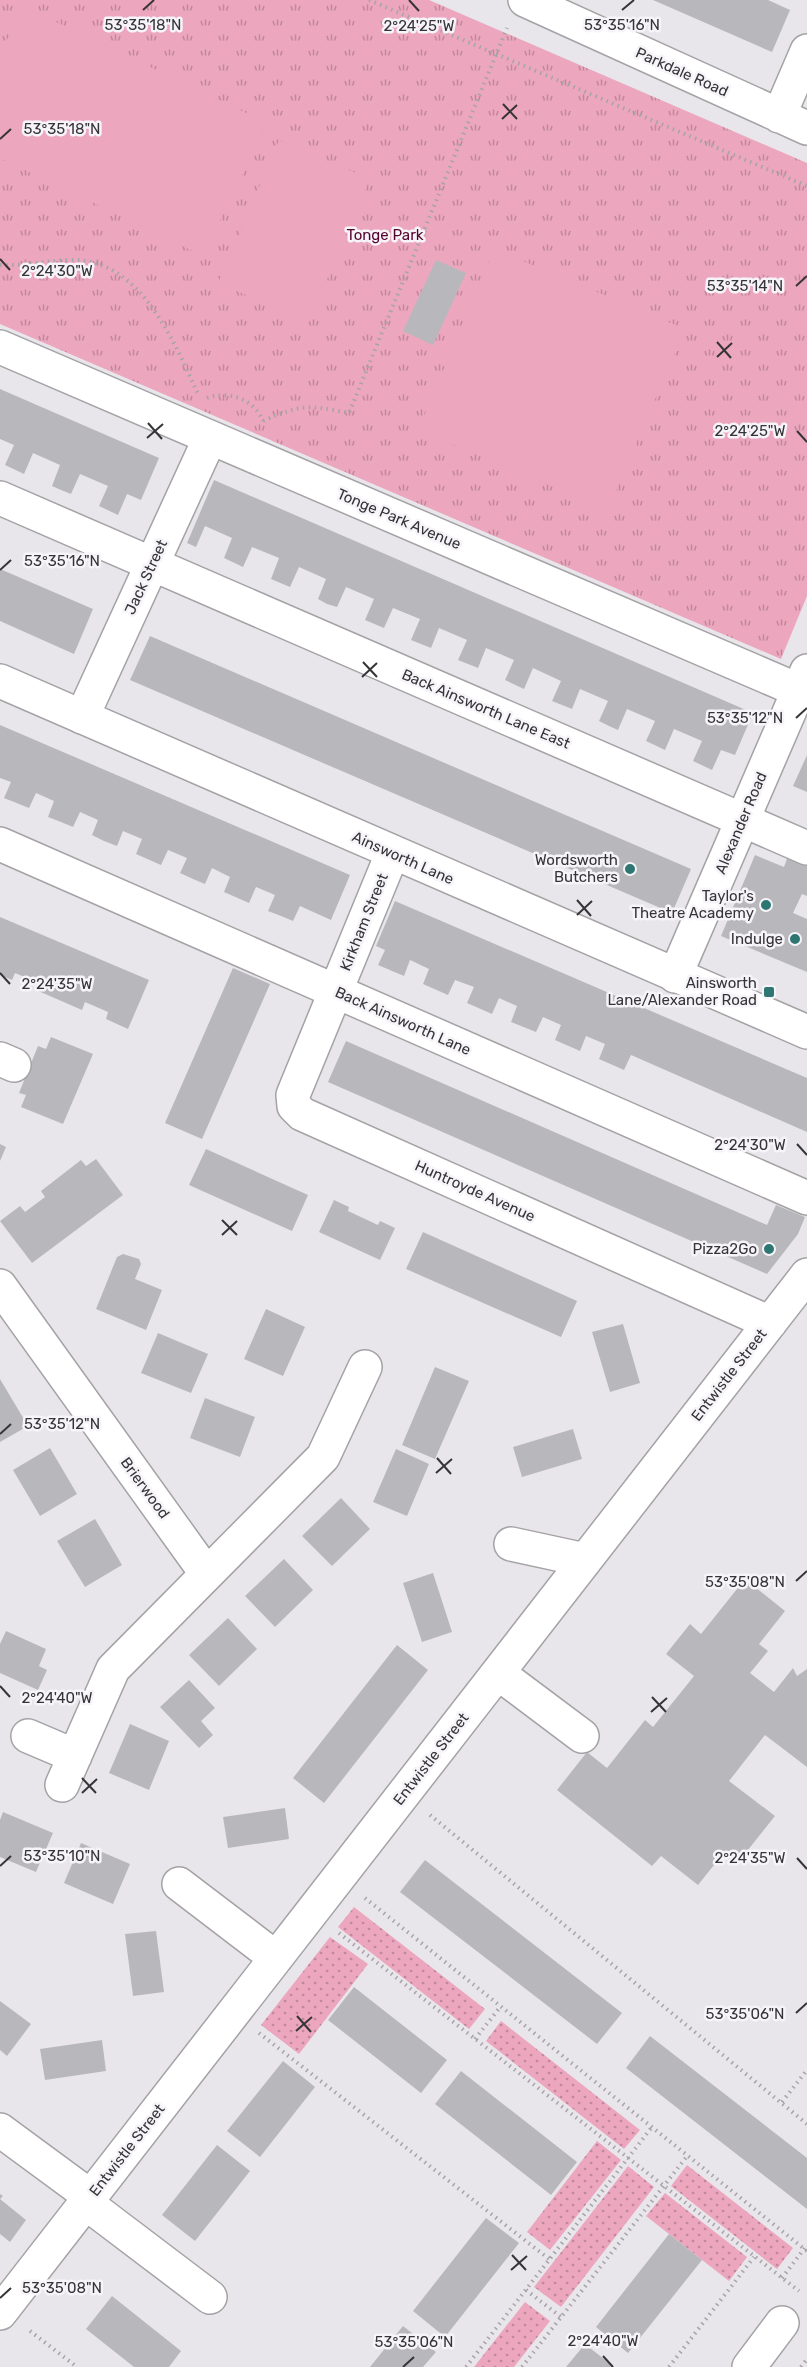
<svg xmlns="http://www.w3.org/2000/svg" width="807" height="2367" viewBox="0 0 807 2367" font-family="Rubik,sans-serif">
<style>
.grass{fill:url(#grass-dots)}
.park{fill:url(#park-tufts)}
.pitch{fill:#eca6bd}
.building{fill:#b8b8bc}
.lines{fill:none;stroke-linecap:round;stroke-linejoin:round}
.minor-casing{stroke:#a4a2a5;stroke-width:36}
.major-casing{stroke:#a4a2a5;stroke-width:36}
.path{stroke:#a6a4a8;stroke-width:4;stroke-dasharray:1.5 4.5;stroke-linecap:butt}
.minor{stroke:#fff;stroke-width:33}
.major{stroke:#fff;stroke-width:33}
.ticks{fill:none;stroke:#353436;stroke-width:2}
.poi-dot{fill:#2e7672;stroke:#f6f4f8;stroke-width:2}
.labels{text-anchor:middle;dominant-baseline:central;stroke-width:5;stroke-linejoin:round;paint-order:stroke}
.street-label{font-size:15px;fill:#353436;stroke:#f6f4f8}
.park-label{font-size:15px;fill:#55032d;stroke:#f6f4f8}
.poi-label{font-size:15px;fill:#353436;stroke:#f6f4f8;text-anchor:end}
.ticks-label{font-size:15px;text-anchor:middle;fill:#353436;stroke:#f6f4f8;stroke-width:5;stroke-linejoin:round;paint-order:stroke}
</style>
<defs>
<pattern id="grass-dots" width="8" height="8" patternUnits="userSpaceOnUse" patternTransform="scale(1.5)"><rect width="8" height="8" fill="#eca6bd"/><path d="M2 2h.1M6 6h.1" fill="none" stroke="#c0889a" stroke-width="1.8" stroke-linecap="round"/></pattern>
<pattern id="park-tufts" width="24" height="20" patternUnits="userSpaceOnUse" patternTransform="scale(1.5)"><rect width="24" height="20" fill="#eca6bd"/><path d="M3 7l-1-3M5 7V3M7 7l1-3M15 17l-1-3M17 17v-4M19 17l1-3" fill="none" stroke="#c0889a"/></pattern>
</defs>
<rect width="100%" height="100%" fill="#e9e6eb"/>
<path class="grass" d="M354,1907L485,2009L469,2029L338,1927Z
M330,1937L368,1964L299,2054L261,2025Z
M501,2021L640,2130L624,2149L486,2041Z
M597,2141L621,2160L550,2250L527,2232Z
M687,2165L793,2248L777,2269L671,2186Z
M628,2166L654,2187L561,2307L534,2287Z
M665,2193L747,2257L729,2281L646,2216Z
M525,2302L550,2321L514,2367H474Z"/>
<path class="park" d="M0,0H429L807,163V596L781,659L0,324Z"/>
<path class="pitch" d="M23,6L267,123L203,256L0,158V54Z
M279,140L370,179L309,322L218,283Z
M494,249L685,329L608,510L418,430Z"/>
<path class="building" d="M653,0H768L790,10L772,52Z
M436,260L466,273L433,345L403,331Z
M0,389L159,458L141,500L127,494L118,515L99,506L108,486L80,474L71,494L61,490L52,486L60,465L33,453L24,474L5,465L14,445L0,439Z
M214,480L753,713L735,755L721,750L712,770L693,761L702,741L674,729L665,750L646,741L655,721L627,709L618,730L609,726L599,721L608,701L580,689L572,709L552,701L561,681L533,668L524,689L505,680L514,660L486,648L478,668L458,660L467,640L439,628L431,648L411,640L420,619L393,608L384,628L365,620L374,599L346,587L337,607L327,604L318,599L326,579L299,567L290,587L271,579L279,558L252,547L243,567L224,558L232,538L205,526L196,547L187,543Z
M0,569L93,609L74,654L0,621Z
M150,636L691,869L672,913L130,680Z
M0,725L350,875L331,920L300,906L293,921L281,916L268,911L275,895L256,887L249,903L224,892L230,877L212,868L205,884L193,879L180,873L187,858L168,850L161,865L136,854L142,839L123,831L117,846L104,841L92,835L98,820L80,812L73,827L61,822L48,817L54,801L36,793L29,808L4,798L11,782L0,778Z
M807,755V792L793,786Z
M789,853L807,860V896L802,894L793,913L807,919V972L721,936L755,855L784,867Z
M395,901L807,1078V1132L631,1055L624,1070L599,1059L605,1044L586,1036L580,1051L555,1040L561,1025L543,1017L536,1032L511,1022L517,1006L499,998L492,1014L467,1003L474,987L455,980L448,995L423,984L429,969L410,960L404,976L378,965L385,950L376,946Z
M0,917L149,980L128,1029L106,1019L108,1012L85,1002L82,1010L36,990L39,983L15,973L12,980L0,975Z
M233,968L270,984L202,1139L165,1123Z
M51,1037L93,1054L63,1124L21,1107L26,1095L19,1093L38,1046L46,1049Z
M346,1041L767,1225L776,1205L805,1217L798,1234L767,1274L328,1082Z
M0,1144L6,1147L0,1161Z
M206,1149L308,1195L292,1231L189,1185Z
M96,1159L123,1195L32,1263L0,1221L20,1206L25,1212L45,1197L41,1191L81,1160L86,1166Z
M334,1200L349,1207L348,1211L378,1225L380,1221L395,1228L380,1260L319,1232Z
M423,1232L577,1301L561,1337L406,1269Z
M123,1254L139,1259L141,1264L135,1279L162,1290L146,1330L96,1309L117,1257Z
M266,1309L305,1327L283,1376L244,1359Z
M623,1324L640,1383L610,1392L592,1332Z
M158,1333L208,1354L191,1393L141,1373Z
M435,1367L469,1381L435,1459L402,1445Z
M0,1379L28,1426L0,1442Z
M205,1398L255,1417L240,1457L190,1438Z
M573,1429L582,1459L522,1477L513,1447Z
M50,1448L77,1494L40,1516L13,1470Z
M396,1449L429,1464L407,1516L373,1502Z
M341,1498L370,1529L332,1566L302,1536Z
M95,1519L122,1565L85,1587L57,1541Z
M284,1559L313,1590L275,1627L245,1596Z
M433,1573L452,1632L422,1642L403,1583Z
M745,1579L785,1611L759,1644L768,1651L750,1673L774,1692L793,1668L797,1676L807,1669V1767L765,1735L729,1781L775,1816L736,1865L722,1855L698,1885L661,1856L652,1866L557,1790L587,1752L607,1768L645,1720L653,1727L694,1676L666,1654L690,1624L701,1634Z
M228,1618L257,1649L219,1686L189,1655Z
M6,1631L46,1649L39,1666L47,1670L38,1690L0,1673V1644Z
M397,1645L428,1670L324,1803L293,1778Z
M189,1680L215,1708L201,1721L213,1735L199,1748L160,1707Z
M130,1724L169,1741L149,1790L109,1773Z
M285,1808L289,1839L228,1848L223,1817Z
M3,1812L53,1833L36,1872L0,1857V1820Z
M81,1843L130,1864L113,1904L64,1883Z
M425,1860L622,2013L597,2044L400,1892Z
M156,1931L164,1992L133,1996L125,1934Z
M354,1987L447,2060L421,2093L328,2020Z
M0,2001L31,2024L7,2056L0,2050Z
M650,2036L807,2158V2209L626,2068Z
M102,2040L106,2071L45,2080L40,2049Z
M283,2061L315,2087L260,2157L227,2131Z
M461,2071L577,2162L551,2195L435,2104Z
M217,2145L250,2171L195,2241L162,2215Z
M0,2194L3,2196L0,2199L26,2220L10,2242L0,2234Z
M486,2218L519,2243L445,2337L413,2311Z
M669,2234L702,2260L628,2353L596,2327Z
M112,2296L181,2351L169,2367H134L86,2329Z
M403,2326L436,2352L423,2367H370Z
M585,2344L614,2367H566Z"/>
<g class="lines">
<defs>
<path id="minor" d="M525,0L807,128
M779,116L807,51
M0,347L807,694
M0,498L807,848
M82,717L210,438
M0,844L807,1198
M392,854L293,1095L294,1106L302,1114L770,1323
M675,976L807,671
M0,1059L14,1065
M0,1286L206,1573
M511,1544L585,1560
M498,1673L582,1736
M28,1736L75,1756
M62,1785L113,1669L323,1457L365,1367
M179,1884L276,1958
M0,2130L91,2197
M86,2203L210,2297
M0,2313L807,1275
M749,2367L782,2323"/>
<path id="major" d="M0,681L807,1032"/>
</defs>
<use href="#minor" class="minor-casing"/>
<use href="#major" class="major-casing"/>
<path class="path" d="M369,0L807,186
M0,265C26,266 44,261 69,260C140,257 173,340 198,394
M207,398C228,390 254,399 263,421
M263,421C302,404 308,405 349,413L507,28
M430,1815L807,2124
M365,1898L807,2251
M339,1933L799,2291
M259,2033L549,2259
M475,2039L501,2006
M782,2102L807,2070
M782,2278L807,2245
M526,2290L561,2317
M30,2331L77,2367
M466,2367L652,2127
M522,2367L688,2155
M669,2367L754,2257
M801,2367L807,2359"/>
<use href="#minor" class="minor"/>
<use href="#major" class="major"/>
</g>
<path class="ticks" d="M409,0L419,11M143,10L154,0M622,10L634,0M503,104L517,119M502,119L517,105M0,139L11,129M0,259L10,270M796,286L807,276M717,342L731,358M717,357L732,343M148,423L162,439M797,431L807,442M147,438L163,424M0,570L11,560M363,662L377,677M362,677L377,663M796,718L807,708M577,900L591,916M577,915L592,901M0,973L10,984M797,1144L807,1155M222,1220L237,1235M222,1235L237,1221M0,1434L11,1424M437,1458L451,1474M436,1473L452,1459M796,1581L807,1571M0,1686L10,1697M652,1697L666,1712M651,1712L667,1698M82,1778L96,1793M82,1793L97,1779M797,1858L807,1869M0,1866L11,1856M796,2013L807,2003M297,2016L311,2032M296,2031L312,2017M512,2255L526,2270M511,2270L527,2256M0,2298L11,2288M603,2356L613,2367M403,2367L414,2357"/>
<g class="poi-dot">
<circle cx="630" cy="869" r="6"/>
<circle cx="766" cy="905" r="6"/>
<circle cx="795" cy="939" r="6"/>
<rect x="763" y="986" width="12" height="12" rx="3"/>
<circle cx="769" cy="1249" r="6"/>
</g>
<g class="labels">
<g class="street-label">
<text transform="translate(682 72) rotate(24)">Parkdale Road</text>
<text transform="translate(399 519) rotate(23)">Tonge Park Avenue</text>
<text transform="translate(146 577) rotate(-65)">Jack Street</text>
<text transform="translate(486 709) rotate(23)">Back Ainsworth Lane East</text>
<text transform="translate(741 823) rotate(-67)">Alexander Road</text>
<text transform="translate(403 858) rotate(24)">Ainsworth Lane</text>
<text transform="translate(364 922) rotate(-68)">Kirkham Street</text>
<text transform="translate(403 1021) rotate(24)">Back Ainsworth Lane</text>
<text transform="translate(475 1191) rotate(24)">Huntroyde Avenue</text>
<text transform="translate(729 1375) rotate(-52)">Entwistle Street</text>
<text transform="translate(145 1488) rotate(54)">Brierwood</text>
<text transform="translate(431 1759) rotate(-52)">Entwistle Street</text>
<text transform="translate(127 2150) rotate(-52)">Entwistle Street</text>
</g>
<g class="park-label">
<text x="385" y="235">Tonge Park</text>
</g>
<g class="poi-label">
<text x="618" y="860">Wordsworth<tspan x="618" dy="17">Butchers</tspan></text>
<text x="754" y="896">Taylor's<tspan x="754" dy="17">Theatre Academy</tspan></text>
<text x="783" y="939">Indulge</text>
<text x="757" y="983">Ainsworth<tspan x="757" dy="17">Lane/Alexander Road</tspan></text>
<text x="757" y="1249">Pizza2Go</text>
</g>
</g>
<g class="ticks-label">
<text x="143" y="30">53°35'18"N</text>
<text x="622" y="30">53°35'16"N</text>
<text x="419" y="31">2°24'25"W</text>
<text x="62" y="134">53°35'18"N</text>
<text x="57" y="276">2°24'30"W</text>
<text x="745" y="291">53°35'14"N</text>
<text x="750" y="436">2°24'25"W</text>
<text x="62" y="566">53°35'16"N</text>
<text x="745" y="723">53°35'12"N</text>
<text x="57" y="989">2°24'35"W</text>
<text x="750" y="1150">2°24'30"W</text>
<text x="62" y="1429">53°35'12"N</text>
<text x="745" y="1587">53°35'08"N</text>
<text x="57" y="1703">2°24'40"W</text>
<text x="62" y="1861">53°35'10"N</text>
<text x="750" y="1863">2°24'35"W</text>
<text x="745" y="2019">53°35'06"N</text>
<text x="62" y="2293">53°35'08"N</text>
<text x="603" y="2346">2°24'40"W</text>
<text x="414" y="2347">53°35'06"N</text>
</g>
</svg>
